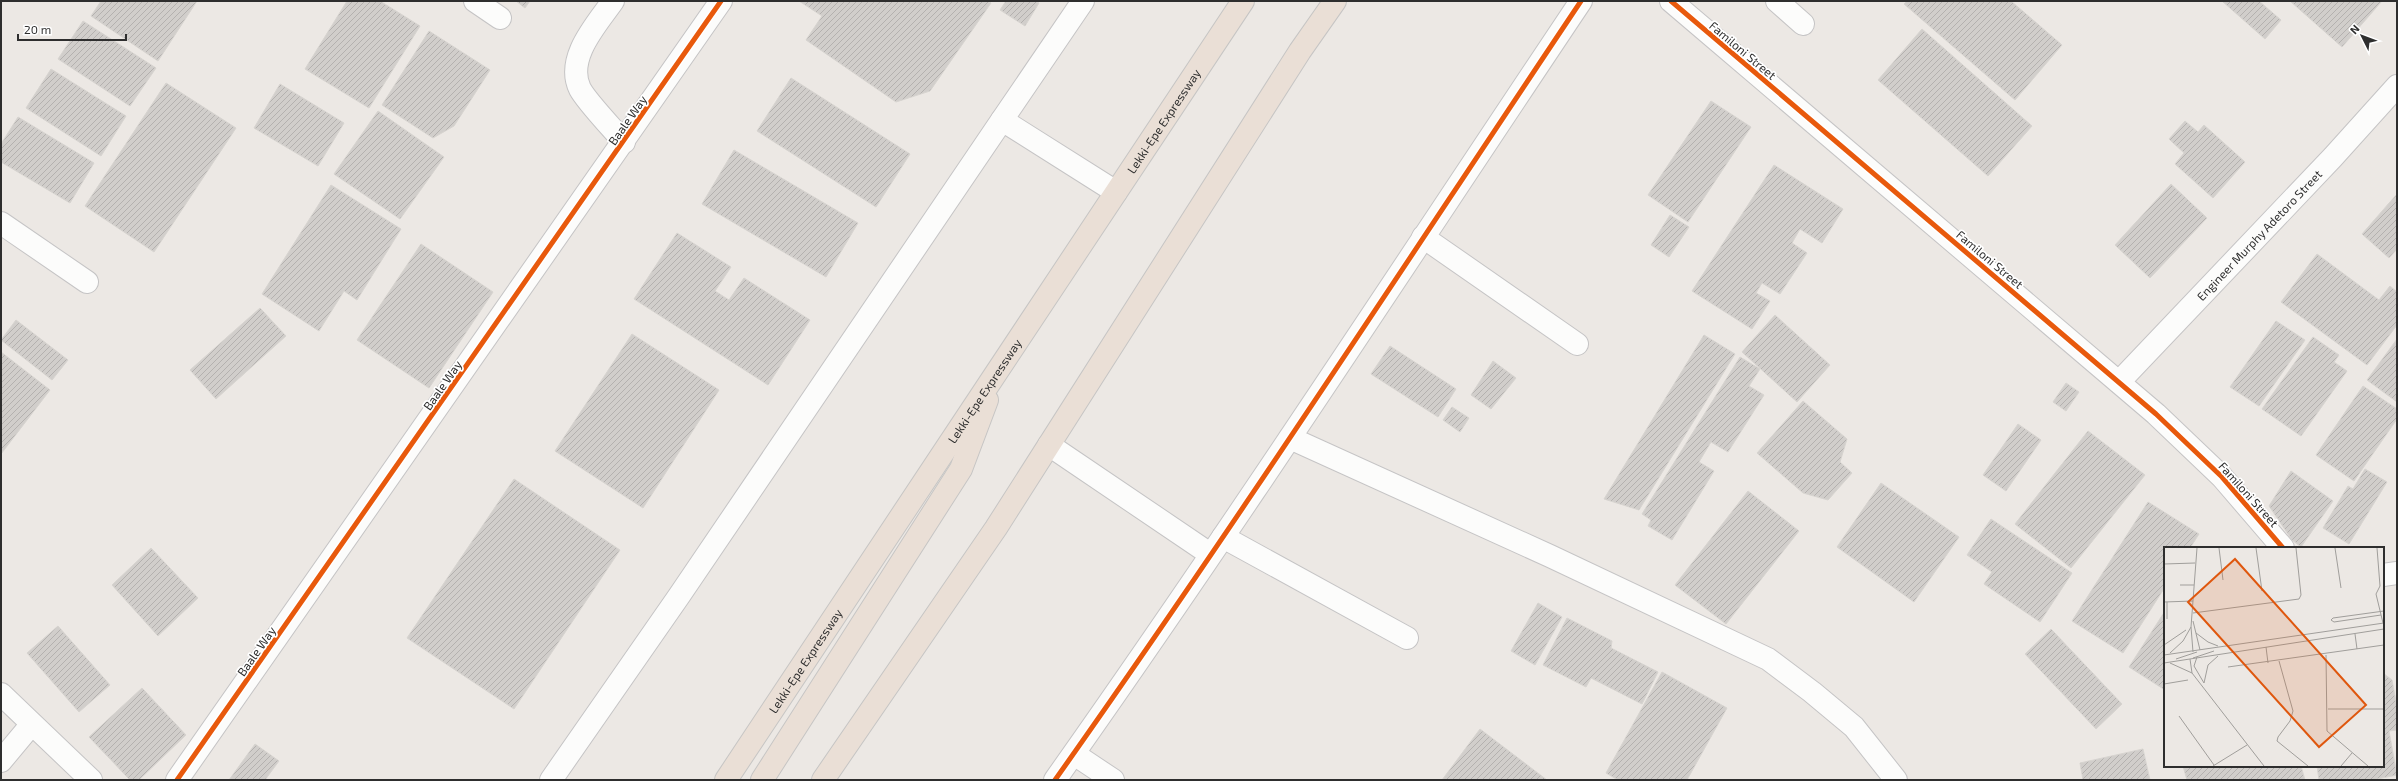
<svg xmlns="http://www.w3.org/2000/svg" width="2398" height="781" viewBox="0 0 2398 781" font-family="'Exo 2',sans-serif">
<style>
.building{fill:url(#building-hatch);stroke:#d7d4d0}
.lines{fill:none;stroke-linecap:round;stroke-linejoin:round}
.minor-casing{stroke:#c5c4c5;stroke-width:24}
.highway-casing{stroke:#c6c5c4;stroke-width:24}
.minor{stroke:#fcfcfb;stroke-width:22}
.highway{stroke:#eadfd6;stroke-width:22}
.cycleway-casing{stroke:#fff;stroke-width:8}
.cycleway{stroke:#e8590c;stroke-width:5}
.labels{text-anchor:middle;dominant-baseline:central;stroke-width:3.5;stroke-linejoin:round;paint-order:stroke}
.street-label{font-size:12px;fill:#2e2e2e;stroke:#fff}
.inset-road{fill:none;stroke:#a09e9b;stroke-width:1}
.view{fill:#df570e;fill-opacity:0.15;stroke:#df570e;stroke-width:2}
.inset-edge{fill:none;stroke:#2e2e2e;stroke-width:2}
</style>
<defs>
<pattern id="building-hatch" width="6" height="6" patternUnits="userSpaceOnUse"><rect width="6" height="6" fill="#d1cecb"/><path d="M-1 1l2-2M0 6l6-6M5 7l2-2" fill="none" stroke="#b4b1af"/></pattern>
</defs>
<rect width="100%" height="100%" fill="#ece8e4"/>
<path class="building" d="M101,1H197L158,61L91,16Z
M347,1H380L420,26L369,108L305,69Z
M516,1H530L525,8Z
M799,1H987L991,3L930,91L896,102L806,40L822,16Z
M1006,1H1035L1039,3L1025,26L1000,10Z
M1907,1H2011L2062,45L2015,100L1904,4Z
M2222,1H2259L2281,20L2265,39Z
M2290,1H2382L2342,47Z
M83,21L156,68L130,106L58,59Z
M1922,29L2032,126L1988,176L1878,80Z
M429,31L490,70L454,126L433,138L382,105Z
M51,69L126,116L101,156L26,108Z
M791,78L910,154L876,207L757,131Z
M166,83L236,128L154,252L85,206Z
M280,84L344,123L318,166L254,128Z
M1711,101L1751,127L1688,222L1648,195Z
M378,111L444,157L400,219L334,174Z
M18,117L94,163L70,203L1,162V144Z
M2185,121L2198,132L2204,125L2245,162L2213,198L2175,164L2184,153L2169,139Z
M734,150L858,223L826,277L702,204Z
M1774,165L1843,209L1822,243L1800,229L1792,243L1807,253L1780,294L1762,283L1756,293L1770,301L1752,329L1692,291Z
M2171,184L2207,218L2150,278L2115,245Z
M331,185L401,229L357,300L344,291L319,331L262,294Z
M2397,194V249L2389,258L2362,234Z
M1670,215L1689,227L1669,257L1651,245Z
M677,233L731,267L715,291L729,300L744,278L810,320L768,385L634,299Z
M421,244L493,292L429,388L357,340Z
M2317,254L2379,300L2390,286L2397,292V325L2367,365L2281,302Z
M260,308L286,336L216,399L190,370Z
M1775,315L1830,365L1797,402L1742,352Z
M16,320L68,360L52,380L1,340Z
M2276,321L2305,340L2259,406L2230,387Z
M632,334L719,390L643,508L555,451Z
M1704,335L1735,354L1639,510L1604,499Z
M2313,337L2339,355L2334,362L2347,371L2301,436L2262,409Z
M2397,339V402L2367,380Z
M1390,346L1456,389L1438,417L1371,374Z
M1,352L50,390L1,454Z
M1740,357L1760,369L1749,386L1764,395L1728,452L1711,442L1699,462L1714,471L1672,540L1648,526L1651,520L1642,514Z
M1493,361L1516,378L1491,409L1471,395Z
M2066,383L2079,392L2066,411L2053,402Z
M2363,386L2397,409V419L2354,481L2316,455Z
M1803,401L1847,439L1840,462L1852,473L1828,500L1803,493L1757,453Z
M1452,407L1469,418L1460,432L1443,420Z
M2018,424L2041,440L2006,491L1983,475Z
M2088,431L2145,475L2071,568L2015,524Z
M2365,469L2387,482L2349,544L2323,528L2348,486L2353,489Z
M2291,471L2333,501L2301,547L2292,540L2269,506Z
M514,479L620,550L514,709L407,638Z
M1881,483L1959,537L1914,602L1837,547Z
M1748,491L1799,531L1726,624L1675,585Z
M2148,502L2199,534L2190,548H2165V587L2123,653L2072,621Z
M1991,519L2072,573L2040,622L1984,584L1992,572L1967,555Z
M151,548L198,598L158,636L112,585Z
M1538,603L1562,617L1535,665L1511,651Z
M2165,611V690L2129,667Z
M1567,618L1612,641L1611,648L1658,672L1642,704L1591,678L1586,687L1543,665Z
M58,626L110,685L79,712L27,653Z
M2051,629L2122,704L2096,729L2025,654Z
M1662,672L1727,708L1687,780H1618L1606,773Z
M2383,673L2392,680L2397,707V730L2389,731L2397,775L2372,780H2319L2317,766H2383Z
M142,688L186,735L139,780H130L89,737Z
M1480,729L1547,780H1442Z
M255,744L279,761L265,780H229Z
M2143,749L2150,780H2083L2080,763Z
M2183,766H2301L2305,780H2187Z"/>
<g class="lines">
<defs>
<g id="minor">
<path d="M475,1L500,18"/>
<path d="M613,1C597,24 565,58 580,89C587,102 613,129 624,142"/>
<path d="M1671,1L2156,414L2222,477L2283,548"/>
<path d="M1777,1L1803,24"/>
<path d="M1002,120L1083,1"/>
<path d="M1,223L87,282"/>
<path d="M1423,237L1577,344"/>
<path id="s1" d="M2119,382L2333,157L2397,86"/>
<path d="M1290,438L1550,556L1768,659L1812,692L1854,727L1896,780"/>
<path d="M1049,445L1210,554"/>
<path d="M1223,537L1407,638"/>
<path d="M2383,575L2397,573"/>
<path d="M1,694L91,780"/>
<path d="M1074,754L1113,780"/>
<path d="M1,761L31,725"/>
<path d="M177,780L721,1"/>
<path d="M551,780L679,596L1002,120L1116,192"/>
<path d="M1055,780C1236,524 1407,261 1581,1"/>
</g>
<g id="highway">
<path id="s2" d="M726,780L1243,1"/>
<path d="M762,780L961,469L987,400"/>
<path d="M823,780L996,528L1300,51L1335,1"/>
</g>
</defs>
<use href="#minor" class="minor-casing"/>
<use href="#highway" class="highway-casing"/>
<use href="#minor" class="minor"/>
<use href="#highway" class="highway"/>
<defs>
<path id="cycleway" d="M1671,1L2156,414L2222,477L2283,548
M177,780L721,1
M1055,780C1236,524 1407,261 1581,1"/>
</defs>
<use href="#cycleway" class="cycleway-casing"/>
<use href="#cycleway" class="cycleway"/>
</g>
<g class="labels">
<g class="street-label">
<text transform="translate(1743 50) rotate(40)">Familoni Street</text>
<text transform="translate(627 120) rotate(-55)">Baale Way</text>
<text stroke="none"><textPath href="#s2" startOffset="791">Lekki-Epe Expressway</textPath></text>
<text stroke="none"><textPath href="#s1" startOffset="203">Engineer Murphy Adetoro Street</textPath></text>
<text transform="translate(1990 259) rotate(40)">Familoni Street</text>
<text transform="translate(442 385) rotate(-55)">Baale Way</text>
<text stroke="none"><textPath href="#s2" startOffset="467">Lekki-Epe Expressway</textPath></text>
<text transform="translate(2249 494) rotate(48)">Familoni Street</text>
<text transform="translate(256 651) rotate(-55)">Baale Way</text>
<text stroke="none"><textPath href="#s2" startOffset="143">Lekki-Epe Expressway</textPath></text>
</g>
</g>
<g transform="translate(2164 547)">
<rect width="220" height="220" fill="#ece8e4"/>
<path class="inset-road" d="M55,1L59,33M92,1L98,44M171,1L177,41M213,1L216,39L212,47L219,76M0,17L31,16M16,38H30M0,55L29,54M3,55V72M29,66L135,52L137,48L132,1M167,73L169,71L220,64M167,73L170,75L217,68M29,74L36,103M32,86L44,95L54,99M191,87L193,102M0,98L22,83M102,100L104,116M29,105L27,80L33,1M6,106L19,94L27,80M0,108L220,76M162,108L163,184L204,219M33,110L30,119L40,136M29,111L50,104M12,112L33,105M26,112L28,126L100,219M115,114L129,164L126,174L114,190L113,194L144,219M0,116L220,82M6,116L28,126M64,120L220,98M40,136L44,118L54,109M0,137L24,133M164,162H220M15,169L50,218M49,219L83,198M177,219L188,206"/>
<path class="view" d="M71,12L202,158L155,200L24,55Z"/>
<rect width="220" height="220" class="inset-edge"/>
</g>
<rect width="2398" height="781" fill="none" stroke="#2e2e2e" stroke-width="4"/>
<g transform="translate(2362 36) rotate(312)" stroke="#ffffff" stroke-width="3" paint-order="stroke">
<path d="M0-3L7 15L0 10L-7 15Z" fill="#2e2e2e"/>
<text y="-6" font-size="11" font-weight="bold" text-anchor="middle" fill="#2e2e2e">N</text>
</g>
<path d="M18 34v6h108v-6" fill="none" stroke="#2e2e2e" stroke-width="2"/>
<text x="24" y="34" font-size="12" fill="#2e2e2e" stroke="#ffffff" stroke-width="3" paint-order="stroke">20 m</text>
</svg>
